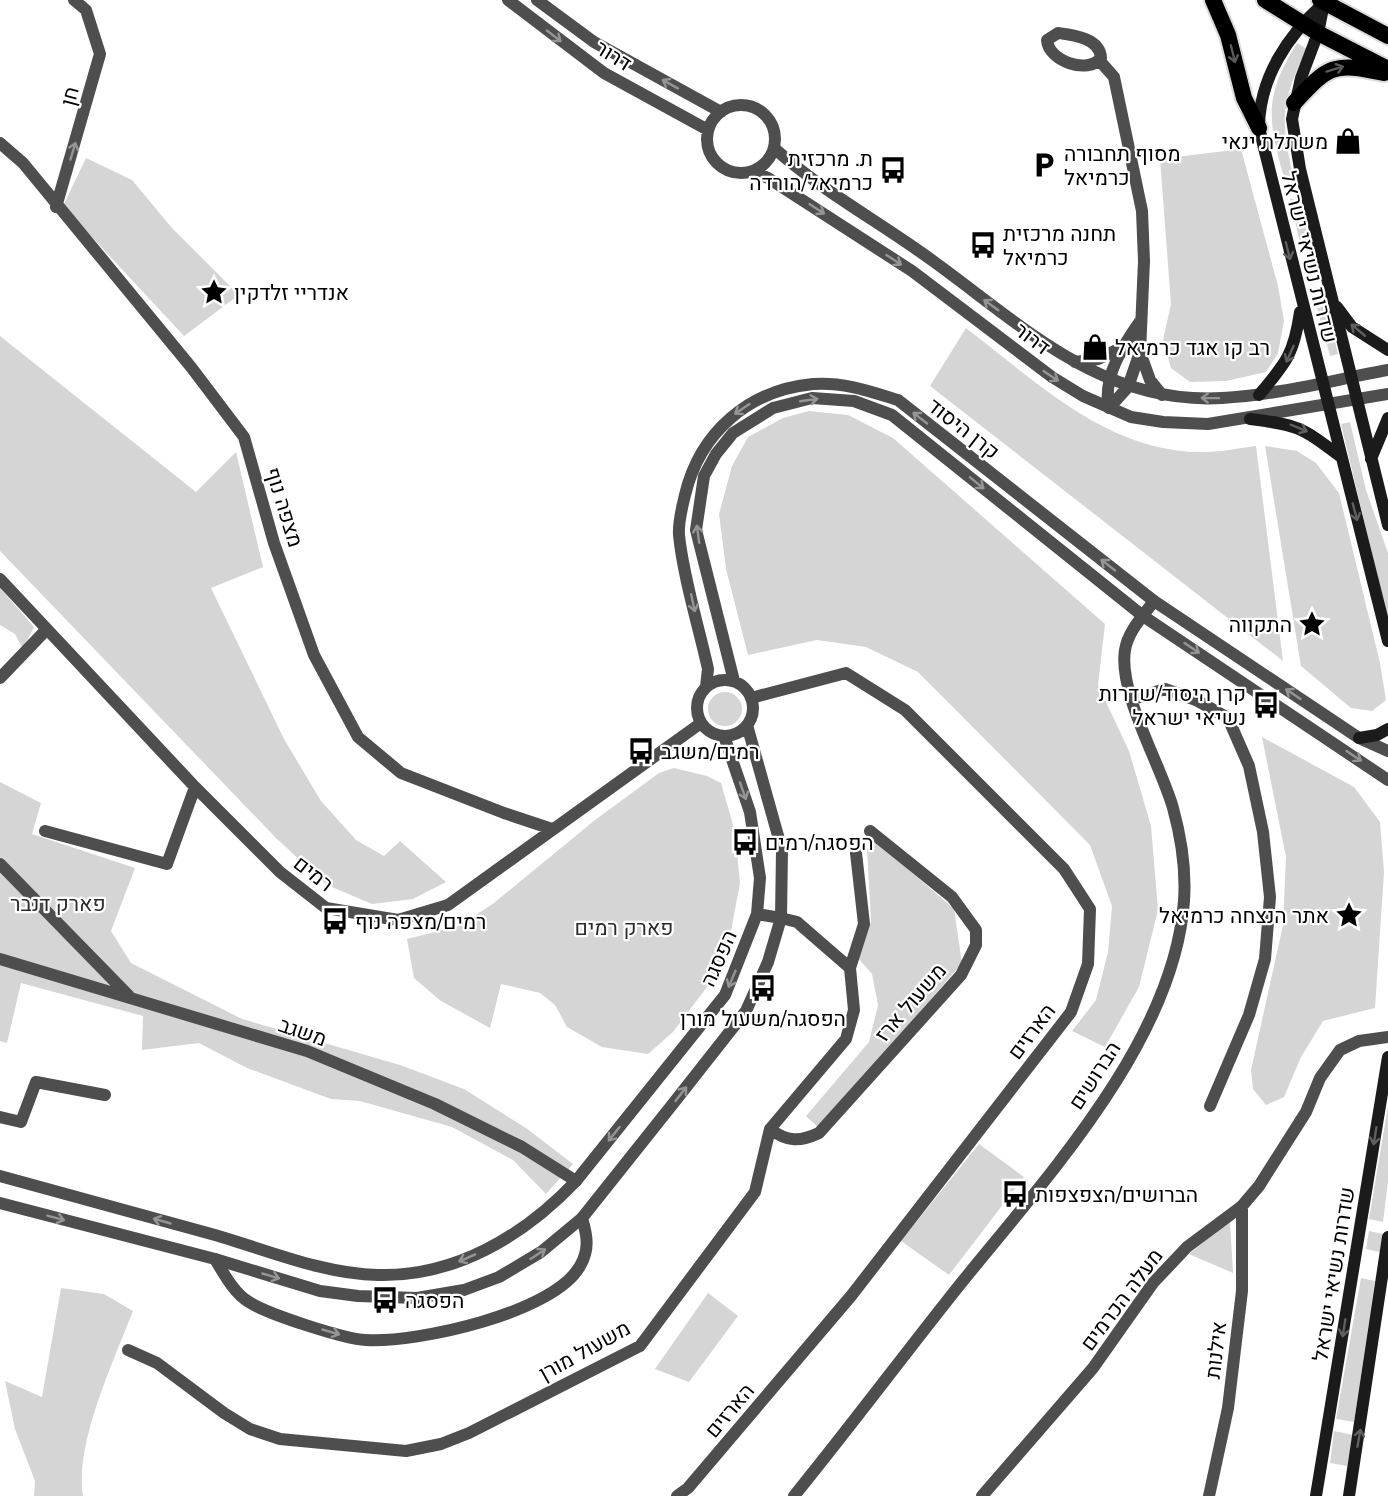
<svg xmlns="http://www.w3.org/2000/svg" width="1388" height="1496" viewBox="0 0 1388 1496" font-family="Mulish,Heebo,sans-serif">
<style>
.green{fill:#d5d5d5}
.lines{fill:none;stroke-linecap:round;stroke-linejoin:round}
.trunk-casing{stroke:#dbdbdb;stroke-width:20}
.pedestrian{stroke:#4e4e4e;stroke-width:12}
.minor{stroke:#4e4e4e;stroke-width:12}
.tertiary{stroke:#4e4e4e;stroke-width:12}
.secondary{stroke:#1b1b1b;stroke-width:12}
.trunk{stroke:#000;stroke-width:16}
.oneway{stroke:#959595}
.oneway2{stroke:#595959}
.oneway3{stroke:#5f5f5f}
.labels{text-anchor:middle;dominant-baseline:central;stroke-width:4.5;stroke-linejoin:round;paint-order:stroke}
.street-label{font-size:21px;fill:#000;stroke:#fff}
.poi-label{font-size:21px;fill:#000;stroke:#fff;text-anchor:start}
.park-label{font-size:21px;fill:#2c2c2c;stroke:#fff}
</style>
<rect width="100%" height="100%" fill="#fff"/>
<path class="green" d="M1297,43L1307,49C1281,102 1280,118 1293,175L1290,178L1283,174C1267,117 1265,95 1297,43Z
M1241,149L1278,286L1284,321L1278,353L1266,372L1226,381L1190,382L1171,368L1163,340L1171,304L1160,159Z
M86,158L132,180L172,228L239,295L184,336L63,206Z
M1290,198L1299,202L1310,245L1301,248Z
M1326,306L1338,354L1330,356L1317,308Z
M966,328C1037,382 1109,454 1206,452C1222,452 1239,448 1256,446L1283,661L930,386Z
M0,336L196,492L236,452L263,567L211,588L284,739L321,801L356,840L384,856L400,841L446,882L413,899L372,904L327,885L276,838L0,551Z
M809,411L848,415L893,438L1105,624L1098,685L1129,751L1151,826L1158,910L1139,987L1105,1047L1072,1031L1096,1000L1108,952L1112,906L1090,845L918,672L866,647L817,640L748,655L726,569L719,514L732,466L748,437L783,418Z
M1350,422L1366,490L1388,553V620L1341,424Z
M1265,446L1297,451L1316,463L1339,493L1380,663L1386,700L1372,711L1351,708L1301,666Z
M0,588L34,627L23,649L15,634L0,625Z
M708 709a17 17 0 1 1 34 0a17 17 0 1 1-34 0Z
M1262,737L1354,787L1380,822L1384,872L1375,1008L1323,1021L1301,1057L1284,1097L1266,1105L1253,1089L1251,1070L1283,925L1286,857Z
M674,768L707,776L721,783L735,832L740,883L725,963L673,1032L648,1054L602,1047L567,1027L555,1005L540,993L501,984L490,1028L441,1001L414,978L407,939L459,926L494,903L595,820L659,773Z
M0,782L41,803L32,834L135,868L111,931L131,963L242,1019L400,1065L464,1089L526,1128L573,1164L546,1194L513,1160L452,1127L360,1101L331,1099L247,1068L199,1043L142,1050L143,1016L21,983L7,1043L0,1041Z
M873,839L954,909L962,963L820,1129L806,1116L869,1042L878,1005L872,974L851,950L871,922L867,849Z
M1388,1106V1182L1383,1222L1369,1219Z
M979,1144L1024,1177L949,1275L901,1241Z
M1230,1221L1233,1273L1189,1254Z
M1369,1231L1383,1234L1380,1252L1366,1249Z
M1361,1278L1375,1281L1354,1422L1336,1419Z
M61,1288L104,1294L133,1311C114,1360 74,1445 83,1496H34L35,1481L15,1429L5,1381L42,1397Z
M708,1293L738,1316L689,1382L655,1369Z
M1334,1431L1353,1435L1347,1466L1330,1463Z"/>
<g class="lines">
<defs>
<path id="trunk" d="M1213,0L1228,35L1244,98L1259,128
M1265,0L1318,33L1388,69
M1320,0L1388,36
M1294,103C1329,65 1333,62 1384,73"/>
</defs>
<use href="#trunk" class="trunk-casing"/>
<path class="pedestrian" d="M0,864L129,996
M0,959L307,1051L435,1104L522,1147L576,1181
M0,1117L21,1122L36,1082L105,1095"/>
<path class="minor" d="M1058,33C1073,35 1100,38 1101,58C1088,75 1048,61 1047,40Z
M1099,60L1114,77L1142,211L1144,261L1140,352L1128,387L1109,408
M0,143L23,163L191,367L244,437L274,543L314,655L358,737L401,773L504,813L552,829
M56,207L100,54L86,10L74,0
M1109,408C1102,377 1124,344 1141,320
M0,579L195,787L280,872L326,908L398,920L448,905L701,723
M0,678L47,629
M1133,699L1165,689L1196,700L1228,718L1249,766L1263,832L1270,897L1265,959L1249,1015L1210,1106
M45,831L167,864L195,787
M850,968L864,924L856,853
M770,1129C787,1142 800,1142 819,1133L961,975L976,945V930L952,897L870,831
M215,1259C224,1274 234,1293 249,1302C267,1314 344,1339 366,1340C417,1343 554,1313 580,1266C590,1249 587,1235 582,1218
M128,1350L157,1363L224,1413L250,1429L280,1439L406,1451L441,1444L469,1433L640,1346L755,1192L770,1129L846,1039L854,1010L850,968L797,922L781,918
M677,1496L688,1488L851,1296L1071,1012L1088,964L1090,909L1064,869L905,710L846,673L751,698
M794,1496C850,1427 903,1356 958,1287C1043,1181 1174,1042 1184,901C1186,872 1181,837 1173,808C1161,765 1118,693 1125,650C1128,631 1143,616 1154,601
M982,1496L1093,1368L1153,1283L1187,1247L1242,1206L1259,1186L1306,1112L1320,1078L1340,1050L1359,1041L1388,1037
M1209,1496L1228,1408L1242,1291V1206"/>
<path class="tertiary" d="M508,0L604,73L708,130
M537,0L594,42L721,112
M707 139a34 34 0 1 1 68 0a34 34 0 1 1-68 0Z
M774,148C823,192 880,222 933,261C1023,326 1102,405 1222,398C1278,395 1333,380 1388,370
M752,171L768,178L912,271L1052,377L1083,396L1131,417L1163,422L1208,424L1388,394
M1140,352L1150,380L1162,395
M1075,362L1098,359L1121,348
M697 708a28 28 0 1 1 56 0a28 28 0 1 1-56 0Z
M734,681L696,530L704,476L716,454L733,433L773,408L812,398L854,401L892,415L1143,616L1388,780
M706,687L708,669C699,628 683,576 679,535C678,523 682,507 685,495C700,432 749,390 813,384C844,382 869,391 898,400L1154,601L1359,738L1388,751
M757,914L781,918
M0,1176C72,1196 143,1215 215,1235C267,1250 323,1274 378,1275C455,1277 524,1236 576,1181L725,995L757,914L760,878L750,812L724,736
M0,1203L215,1259L320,1291L358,1296L417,1298L464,1290L499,1277L541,1252L582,1218L672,1105L746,1011L768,962L781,918L782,850L747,725"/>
<path class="secondary" d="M1324,3C1288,35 1259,78 1259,128L1388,641
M1324,3L1318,33L1301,78L1292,119L1300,169L1388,525
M1337,307L1352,327L1388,350
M1259,395C1286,363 1294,354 1300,312
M1250,419C1299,425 1301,427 1340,456
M1371,459L1388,418
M1359,738L1377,735L1388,729
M1316,1496L1388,1057
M1349,1496L1388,1237"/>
<use href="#trunk" class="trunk"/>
</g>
<defs><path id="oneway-shaft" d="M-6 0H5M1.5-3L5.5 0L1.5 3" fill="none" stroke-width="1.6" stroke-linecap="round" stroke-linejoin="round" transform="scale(1.5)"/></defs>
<g class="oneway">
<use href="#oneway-shaft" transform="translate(554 36) rotate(38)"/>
<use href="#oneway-shaft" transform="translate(670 84) rotate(-151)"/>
<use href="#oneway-shaft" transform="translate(73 151) rotate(-73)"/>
<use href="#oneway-shaft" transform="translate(817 209) rotate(33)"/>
<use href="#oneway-shaft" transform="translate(894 260) rotate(33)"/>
<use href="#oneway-shaft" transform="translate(991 305) rotate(-144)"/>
<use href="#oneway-shaft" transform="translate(1051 376) rotate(34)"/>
<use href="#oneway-shaft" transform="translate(1210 398) rotate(-179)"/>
<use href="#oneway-shaft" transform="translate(809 400) rotate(-8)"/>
<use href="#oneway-shaft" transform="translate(742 409) rotate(146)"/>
<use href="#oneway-shaft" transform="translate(920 418) rotate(-142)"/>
<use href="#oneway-shaft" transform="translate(977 483) rotate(39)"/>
<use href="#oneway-shaft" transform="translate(698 534) rotate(-98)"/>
<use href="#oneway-shaft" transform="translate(1108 565) rotate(-142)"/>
<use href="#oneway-shaft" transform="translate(693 603) rotate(78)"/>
<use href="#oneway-shaft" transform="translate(1192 648) rotate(34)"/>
<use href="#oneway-shaft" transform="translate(1293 694) rotate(-146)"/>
<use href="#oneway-shaft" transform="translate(1354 756) rotate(34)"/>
<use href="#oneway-shaft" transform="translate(743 791) rotate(71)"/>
<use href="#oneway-shaft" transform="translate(732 979) rotate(113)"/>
<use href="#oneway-shaft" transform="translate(681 1094) rotate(-52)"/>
<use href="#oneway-shaft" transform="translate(614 1134) rotate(129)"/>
<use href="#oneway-shaft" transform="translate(56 1218) rotate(15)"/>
<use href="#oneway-shaft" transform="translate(162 1221) rotate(-164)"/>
<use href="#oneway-shaft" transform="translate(538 1254) rotate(-33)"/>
<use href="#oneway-shaft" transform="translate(467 1258) rotate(156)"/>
<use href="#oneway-shaft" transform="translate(271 1276) rotate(16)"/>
<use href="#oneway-shaft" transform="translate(331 1332) rotate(16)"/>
</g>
<g class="oneway2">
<use href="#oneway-shaft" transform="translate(1233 54) rotate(76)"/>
<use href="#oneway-shaft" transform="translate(1335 69) rotate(-17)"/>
</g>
<g class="oneway3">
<use href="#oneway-shaft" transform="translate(1288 251) rotate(76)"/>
<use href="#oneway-shaft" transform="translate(1358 330) rotate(-140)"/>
<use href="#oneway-shaft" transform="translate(1290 354) rotate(114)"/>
<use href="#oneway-shaft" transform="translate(1299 428) rotate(22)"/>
<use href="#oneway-shaft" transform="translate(1355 512) rotate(75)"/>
<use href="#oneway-shaft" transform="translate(1375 1136) rotate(99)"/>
<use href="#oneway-shaft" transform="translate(1344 1328) rotate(99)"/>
<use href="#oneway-shaft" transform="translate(1359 1438) rotate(-80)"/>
</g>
<defs>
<symbol id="shop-bare" viewBox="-9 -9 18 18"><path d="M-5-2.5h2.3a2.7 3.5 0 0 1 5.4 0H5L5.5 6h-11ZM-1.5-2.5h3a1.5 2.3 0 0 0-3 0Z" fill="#000" stroke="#fff" stroke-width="2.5" paint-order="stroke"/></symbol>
<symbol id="parking-bare" viewBox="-9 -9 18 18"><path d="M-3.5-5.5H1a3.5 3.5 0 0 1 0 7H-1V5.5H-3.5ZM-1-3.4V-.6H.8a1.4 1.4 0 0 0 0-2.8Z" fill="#000" stroke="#fff" stroke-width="2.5" paint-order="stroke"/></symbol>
<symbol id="bus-bare" viewBox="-9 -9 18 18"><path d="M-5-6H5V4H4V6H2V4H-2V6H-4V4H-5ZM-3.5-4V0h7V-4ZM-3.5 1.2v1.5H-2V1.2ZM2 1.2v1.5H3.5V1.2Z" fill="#000" stroke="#fff" stroke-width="2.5" paint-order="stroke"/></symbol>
<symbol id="sight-bare" viewBox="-9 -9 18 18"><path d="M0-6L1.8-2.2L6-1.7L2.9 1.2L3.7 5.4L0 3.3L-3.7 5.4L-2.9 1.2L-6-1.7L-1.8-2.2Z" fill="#000" stroke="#fff" stroke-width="2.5" paint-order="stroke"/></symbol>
</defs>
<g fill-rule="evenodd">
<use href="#shop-bare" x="1329" y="122" width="38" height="38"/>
<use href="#parking-bare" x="1025" y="146" width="38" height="38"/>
<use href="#bus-bare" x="874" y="151" width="38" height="38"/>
<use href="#bus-bare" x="964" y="226" width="38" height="38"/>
<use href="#sight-bare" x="195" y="273" width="38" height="38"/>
<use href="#shop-bare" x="1076" y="328" width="38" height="38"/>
<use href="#sight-bare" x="1293" y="605" width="38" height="38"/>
<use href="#bus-bare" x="1247" y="686" width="38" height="38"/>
<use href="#bus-bare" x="622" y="732" width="38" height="38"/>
<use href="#bus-bare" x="726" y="823" width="38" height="38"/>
<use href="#sight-bare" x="1330" y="896" width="38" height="38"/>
<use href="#bus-bare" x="316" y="902" width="38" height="38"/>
<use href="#bus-bare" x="744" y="969" width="38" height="38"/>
<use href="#bus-bare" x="996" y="1175" width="38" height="38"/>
<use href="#bus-bare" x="366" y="1281" width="38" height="38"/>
</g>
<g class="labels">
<g class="street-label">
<text transform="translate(614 55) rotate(32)">דרור</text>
<text transform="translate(69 96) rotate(-75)">חן</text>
<text transform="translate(1310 257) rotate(76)">שדרות נשיאי ישראל</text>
<text transform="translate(1033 338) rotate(37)">דרור</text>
<text transform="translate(964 428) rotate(38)">קרן היסוד</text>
<text transform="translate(285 507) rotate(73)">מצפה נוף</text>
<text transform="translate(314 873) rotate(38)">רמים</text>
<text transform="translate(718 958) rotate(-66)">הפסגה</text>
<text transform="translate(910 1002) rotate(-49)">משעול ארז</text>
<text transform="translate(303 1031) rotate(19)">משגב</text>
<text transform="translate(1031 1031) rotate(-53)">הארזים</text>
<text transform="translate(1094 1075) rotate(-57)">הברושים</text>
<text transform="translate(1333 1274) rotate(-81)">שדרות נשיאי ישראל</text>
<text transform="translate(1121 1299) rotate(-53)">מעלה הכרמים</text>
<text transform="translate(584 1350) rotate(-29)">משעול מורן</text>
<text transform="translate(1215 1350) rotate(-83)">אילנות</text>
<text transform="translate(729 1410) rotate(-50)">הארזים</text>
</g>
<g class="poi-label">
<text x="1328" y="141" text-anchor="end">משתלת ינאי</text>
<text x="1064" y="153">מסוף תחבורה<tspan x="1064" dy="24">כרמיאל</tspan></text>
<text x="873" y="158" text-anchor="end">ת. מרכזית<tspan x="873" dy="24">כרמיאל/הורדה</tspan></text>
<text x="1003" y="233">תחנה מרכזית<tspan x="1003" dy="24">כרמיאל</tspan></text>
<text x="234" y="292">אנדריי זלדקין</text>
<text x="1115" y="347">רב קו אגד כרמיאל</text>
<text x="1292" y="624" text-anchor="end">התקווה</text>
<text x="1246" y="693" text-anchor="end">קרן היסוד/שדרות<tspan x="1246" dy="24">נשיאי ישראל</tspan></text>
<text x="661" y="751">רמים/משגב</text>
<text x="765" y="842">הפסגה/רמים</text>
<text x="1329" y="915" text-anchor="end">אתר הנצחה כרמיאל</text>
<text x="355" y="921">רמים/מצפה נוף</text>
<text x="763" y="1018" text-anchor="middle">הפסגה/משעול מורן</text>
<text x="1035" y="1194">הברושים/הצפצפות</text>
<text x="405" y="1300">הפסגה</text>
</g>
<g class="park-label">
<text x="58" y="903">פארק דנבר</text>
<text x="624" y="927">פארק רמים</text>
</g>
</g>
</svg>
